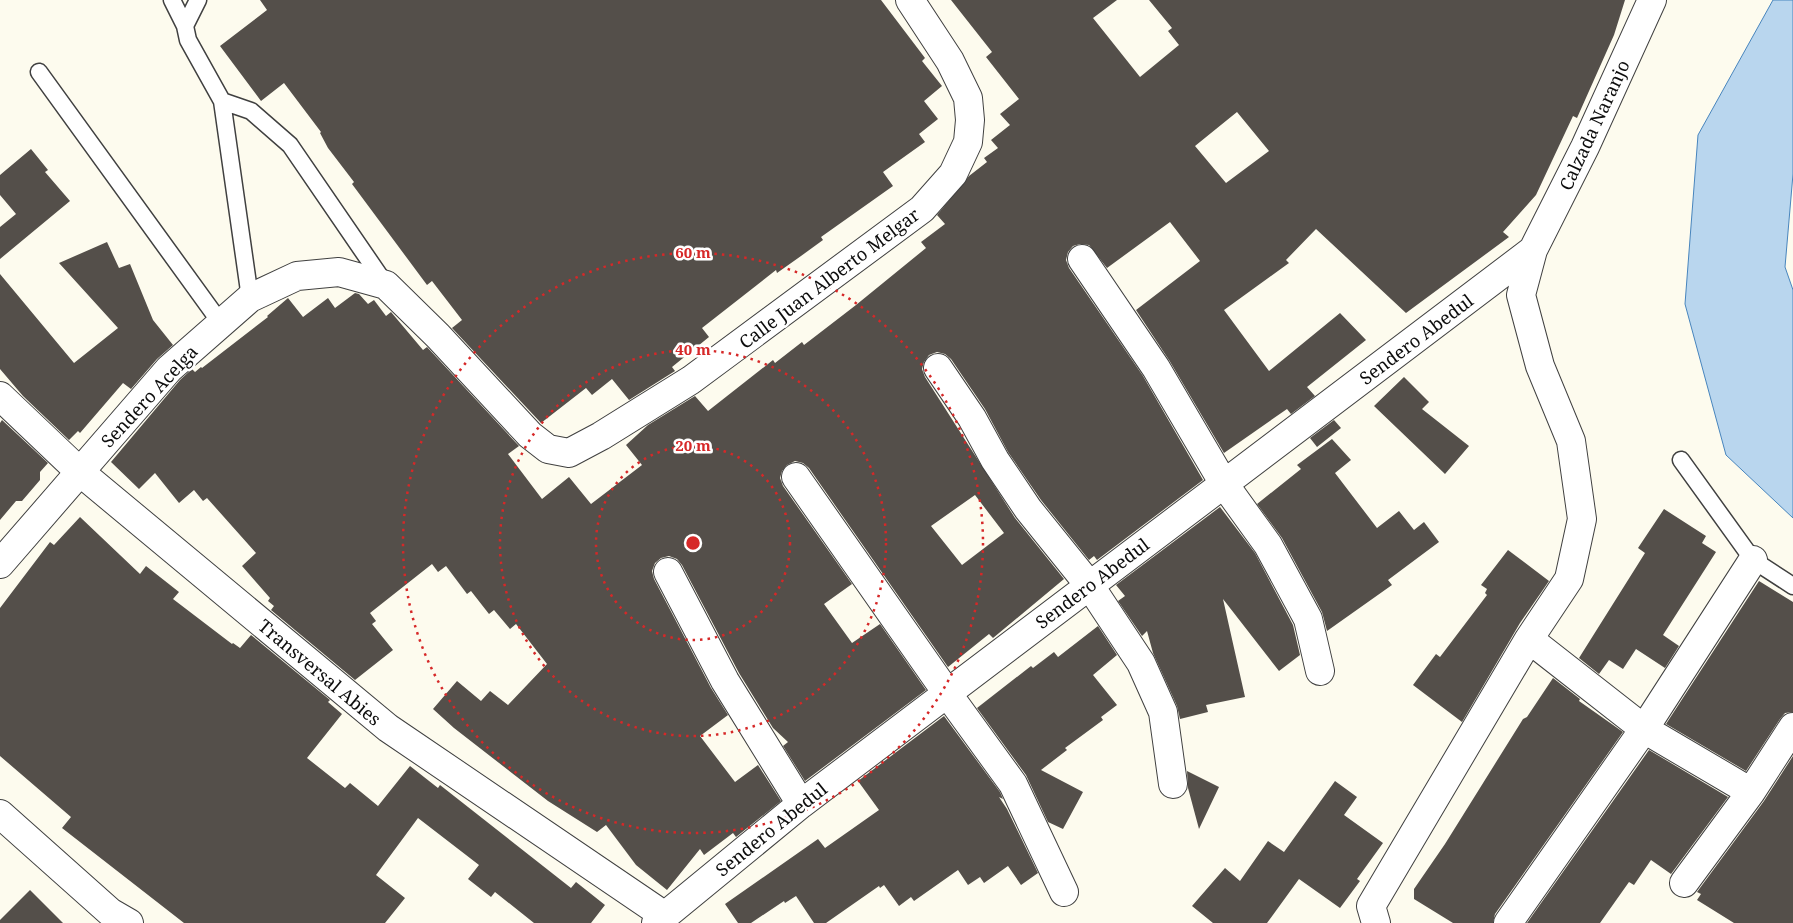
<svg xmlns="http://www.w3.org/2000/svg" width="1793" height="923" viewBox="0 0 1793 923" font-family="'Noto Serif',serif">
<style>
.water{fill:#b9d6ee;stroke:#4885bd}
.building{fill:#544f4a;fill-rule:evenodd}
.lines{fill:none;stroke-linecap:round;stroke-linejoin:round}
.service-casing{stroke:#404040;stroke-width:19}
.minor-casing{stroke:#404040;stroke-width:30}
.tertiary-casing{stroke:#404040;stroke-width:30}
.service{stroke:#fff;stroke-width:16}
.minor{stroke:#fff;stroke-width:28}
.tertiary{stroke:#fff;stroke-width:28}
.ring{fill:none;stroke:#d62828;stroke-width:2.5;stroke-dasharray:2.5 5}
.labels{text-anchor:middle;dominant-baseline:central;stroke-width:5;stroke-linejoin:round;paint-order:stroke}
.street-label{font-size:18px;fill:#0d0d0d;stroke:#fff}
.centre{fill:#d62828;stroke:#fff;stroke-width:2.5}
.ring-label{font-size:15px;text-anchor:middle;font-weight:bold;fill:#d62828;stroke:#fff;stroke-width:5;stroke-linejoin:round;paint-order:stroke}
</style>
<rect width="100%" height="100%" fill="#fdfbee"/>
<path class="water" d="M1773,0H1793V174L1785,267L1793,290V518L1726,455L1685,304L1698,135Z"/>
<path class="building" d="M260,0H881L925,58L922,61L942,86L924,101L938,119L919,134L925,142L883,172L893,186L821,237L823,240L801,256L777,273L776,270L702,328L709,337L672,367L675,371L629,400L612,379L592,395L586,388L541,423L452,328L462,320L432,281L427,285L352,184L354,182L328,148L320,133L321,132L284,83L261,101L220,46L267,10Z
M951,0H1117L1093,18L1140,77L1179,45L1168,31L1172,28L1149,0H1625L1614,35L1577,118L1573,116L1536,195L1503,232L1509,237L1406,313L1316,229L1286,260L1289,263L1224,310L1269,371L1340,313L1366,340L1307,387L1315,396L1291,414L1287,409L1224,453L1169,360L1136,310L1200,261L1170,222L1107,268L1089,245L1080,244L1073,246L1068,252L1066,260L1069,268L1143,376L1203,480L1097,560L1094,556L1089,560L1041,500L1008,452L985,409L951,359L945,354L937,352L929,355L924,362L922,369L925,377L1015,518L1064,579L993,638L989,634L948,667L809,468L803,463L795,461L787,465L782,471L780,478L783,486L852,584L824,604L852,643L880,624L926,690L805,781L783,746L788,742L773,728L739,673L682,565L677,559L669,556L661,558L655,563L652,571L654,579L711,688L728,715L700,736L735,782L758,765L781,801L736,837L733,833L704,855L700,849L667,890L636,865L606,825L597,832L548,801L454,728L433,709L457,681L481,701L490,691L508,705L547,664L516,624L510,629L494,610L489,614L471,591L467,594L446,566L438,572L432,564L370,613L376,621L372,624L393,650L355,680L271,610L274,606L268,601L270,598L242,566L256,553L207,498L203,501L194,490L179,503L155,473L139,489L111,462L180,380L192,369L195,372L201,367L202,368L268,317L267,316L288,298L303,317L328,298L335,308L355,293L359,294L368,304L374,300L386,316L391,312L423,350L427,347L519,446L508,454L542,499L569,477L591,504L642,465L626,445L648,425L695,396L708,411L773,360L775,363L802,342L804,345L856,305L926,248L921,242L945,224L937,215L969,176L987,162L984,158L998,148L991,140L1010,125L1000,114L1019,99L986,57L992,52ZM1237,112L1269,151L1226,183L1195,146ZM975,495L1004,533L962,565L931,526Z
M31,149L48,170L45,172L70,201L0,259V227L16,214L0,195V175Z
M107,242L119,268L130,264L153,320L173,345L157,359L131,389L123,383L80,433L78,431L69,440L23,396L0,369V274L74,363L118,328L59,263Z
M1404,377L1429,402L1422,409L1469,446L1445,474L1374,406Z
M2,420L48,463L40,472V480L22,501H16L0,520V423Z
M1334,420L1341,428L1317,447L1310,438Z
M1332,439L1351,460L1335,473L1377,528L1399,511L1414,530L1424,522L1439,542L1388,580L1392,585L1327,631L1322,612L1282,538L1257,504L1301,469L1297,465Z
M1220,507L1255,553L1293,625L1300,655L1279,671L1223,599L1245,697L1206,705L1208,712L1180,719L1177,706L1153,653L1147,631L1142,636L1118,601L1125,596L1116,585Z
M1664,509L1706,536L1702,543L1716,552L1663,635L1679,646L1665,668L1636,649L1623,669L1609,660L1599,674L1579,658L1645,553L1638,548Z
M80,517L140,574L146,566L179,592L173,599L232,644L233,643L240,648L251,635L330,700L328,702L342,714L307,758L345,788L350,783L378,806L410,766L438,788L440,785L571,888L576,882L605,905L591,923H534L495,892L491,897L468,879L479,865L418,818L376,875L405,898L385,923H184L62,828L71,817L0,756V608L50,542L54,545Z
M1508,550L1549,581L1520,623L1462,722L1413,685L1436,654L1440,657L1487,595L1485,593L1487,589L1481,585Z
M1759,581L1793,602V712L1785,713L1780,719L1746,771L1666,724Z
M1098,626L1117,655L1093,675L1117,705L1101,717L1103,720L1065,748L1067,750L1041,770L1083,792L1063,829L1048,822L1026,775L977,708L1031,666L1033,668L1054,652L1058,657Z
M1553,678L1580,699L1579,701L1623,732L1495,914L1493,923H1453L1414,899V889L1445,844L1523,719L1527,717Z
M944,716L1000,792L1003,799L999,797L1007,809L1038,873L1021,885L1008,866L984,883L980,877L968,885L958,870L914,901L911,897L899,906L884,885L880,888L879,886L826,923H814L796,896L785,903L784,901L751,923H738L725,904L818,839L825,848L879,810L858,781Z
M1649,750L1728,797L1671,874L1651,860L1634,885L1629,882L1600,923H1527Z
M1793,756V923H1734L1697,900L1701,894L1697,892L1764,801Z
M1187,771L1219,787L1199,829L1188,788Z
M1335,781L1357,797L1344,815L1383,843L1357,879L1360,881L1340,908L1299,879L1267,923H1213L1192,906L1225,868L1240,881L1268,841L1284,852Z
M30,890L63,923H0V920Z"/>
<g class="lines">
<defs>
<path id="service" d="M172,0L185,26L188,40L222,101L250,298
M185,26L198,0
M39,72L220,322
M222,101L251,111L290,145L386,285
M1681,460L1753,560L1793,586"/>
<path id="minor" d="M1082,259L1156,368L1224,484L1268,545L1308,619L1320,671
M938,368L972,418L995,460L1028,509L1090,586L1141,663L1163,712L1173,784
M0,396L80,472L388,728L665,916
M796,477L947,693L1013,784L1064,892
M668,572L725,681L801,804
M1529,639L1644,729L1751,792
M0,814L110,912L129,923
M1684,883L1751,792L1793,727
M656,923L801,804L1533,250
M1376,923L1371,906L1529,639L1569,579L1582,519L1571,441L1540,366L1521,295L1533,250L1585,147L1652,0
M1508,923L1644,729L1753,560"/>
<path id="tertiary" d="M0,564L169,369L250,298L297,276L339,272L386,285L438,336L530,435L548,449L569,453L601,436L691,380L922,209L953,174L968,142L970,120L968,98L950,61L910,0"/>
</defs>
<use href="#service" class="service-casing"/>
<use href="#minor" class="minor-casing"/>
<use href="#tertiary" class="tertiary-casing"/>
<use href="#service" class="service"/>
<use href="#minor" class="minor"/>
<use href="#tertiary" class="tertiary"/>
</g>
<g class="ring">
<circle cx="693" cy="543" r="97"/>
<circle cx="693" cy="543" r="193"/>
<circle cx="693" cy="543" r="290"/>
</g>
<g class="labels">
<g class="street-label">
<text transform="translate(1594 125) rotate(-65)">Calzada Naranjo</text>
<text transform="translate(829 278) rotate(-37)">Calle Juan Alberto Melgar</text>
<text transform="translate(1416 339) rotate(-37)">Sendero Abedul</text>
<text transform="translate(149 396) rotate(-47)">Sendero Acelga</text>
<text transform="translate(1092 583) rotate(-37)">Sendero Abedul</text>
<text transform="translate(320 672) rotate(40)">Transversal Abies</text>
<text transform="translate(771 829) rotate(-39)">Sendero Abedul</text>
</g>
</g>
<circle cx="693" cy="543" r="8" class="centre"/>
<g class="ring-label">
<text x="693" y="258">60 m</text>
<text x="693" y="355">40 m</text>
<text x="693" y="451">20 m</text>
</g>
</svg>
